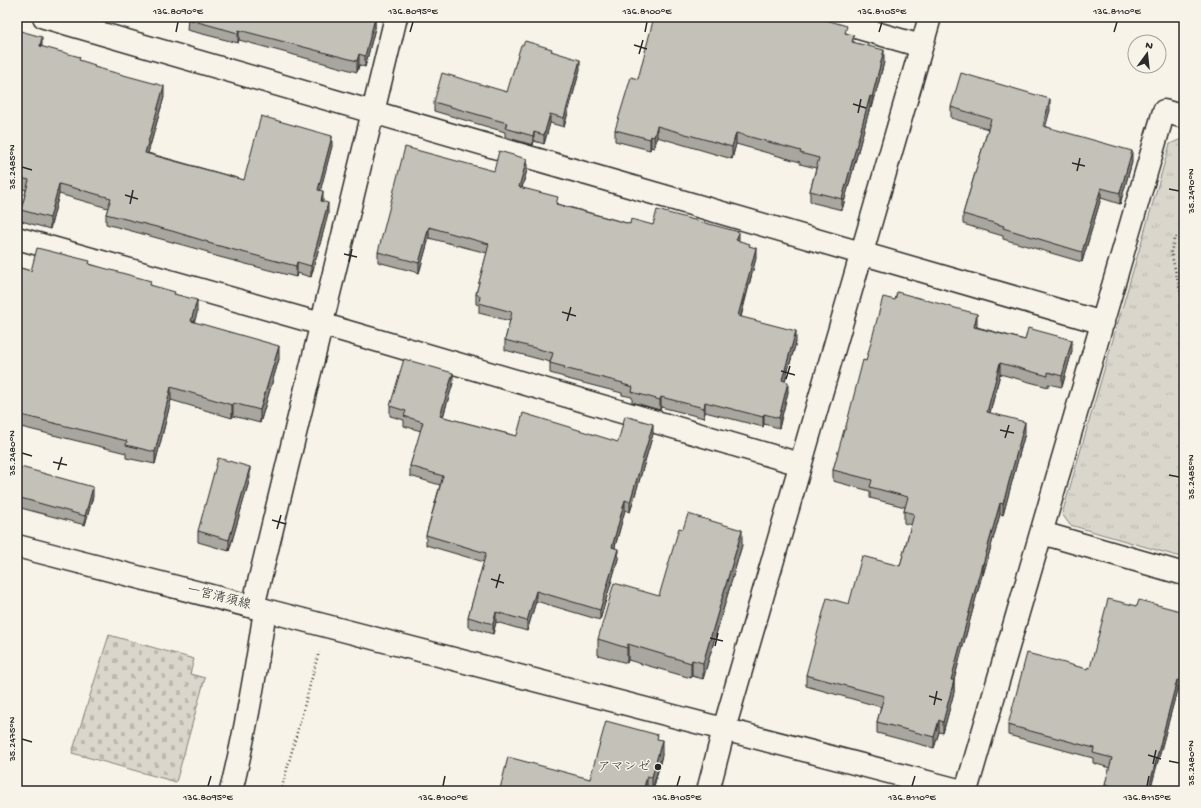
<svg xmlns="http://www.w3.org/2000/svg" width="1201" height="808" viewBox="0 0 1201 808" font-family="'Gochi Hand','Klee One',sans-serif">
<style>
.cemetery{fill:url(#cemetery-stones);stroke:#82807c}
.park{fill:url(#park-tufts);stroke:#82807c}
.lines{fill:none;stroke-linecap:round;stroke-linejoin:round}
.minor-casing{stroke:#2b2b2b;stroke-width:25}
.major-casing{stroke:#2b2b2b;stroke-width:25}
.path{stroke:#2b2b2b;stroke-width:2.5;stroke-dasharray:1 3;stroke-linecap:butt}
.minor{stroke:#f7f3e8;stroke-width:22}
.major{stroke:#f7f3e8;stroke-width:22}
.wall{fill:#a9a69f;stroke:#2b2b2b}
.shaded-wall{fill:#898782;stroke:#2b2b2b}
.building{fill:#c4c1b9;stroke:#2b2b2b}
.ticks{fill:none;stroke:#2b2b2b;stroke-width:1.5}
.poi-dot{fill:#2b2b2b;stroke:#f7f3e8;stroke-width:1.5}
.labels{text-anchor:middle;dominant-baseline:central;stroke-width:3;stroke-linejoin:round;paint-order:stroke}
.street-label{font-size:13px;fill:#2b2b2b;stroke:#f7f3e8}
.poi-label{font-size:13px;fill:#2b2b2b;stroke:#f7f3e8;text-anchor:end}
.neatline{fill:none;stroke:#2b2b2b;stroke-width:1.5}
.ticks-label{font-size:10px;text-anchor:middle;fill:#2b2b2b}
</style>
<defs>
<pattern id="cemetery-stones" width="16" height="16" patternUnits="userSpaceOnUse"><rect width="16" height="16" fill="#dad6cc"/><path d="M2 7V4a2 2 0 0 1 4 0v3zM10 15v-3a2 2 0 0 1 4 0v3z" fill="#bbb8af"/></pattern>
<pattern id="park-tufts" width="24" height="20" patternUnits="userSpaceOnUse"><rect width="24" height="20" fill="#dad6cc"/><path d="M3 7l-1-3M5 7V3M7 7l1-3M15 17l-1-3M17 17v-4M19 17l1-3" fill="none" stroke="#bbb8af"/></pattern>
</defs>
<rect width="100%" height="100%" fill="#f7f3e8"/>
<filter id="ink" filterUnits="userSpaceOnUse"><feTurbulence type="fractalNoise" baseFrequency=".025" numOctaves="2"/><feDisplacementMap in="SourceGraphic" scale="8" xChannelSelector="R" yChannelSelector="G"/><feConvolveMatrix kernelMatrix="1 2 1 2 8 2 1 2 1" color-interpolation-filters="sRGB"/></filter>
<g filter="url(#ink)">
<path class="cemetery" d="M109,635L194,659L190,674L205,678L176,782L72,753Z"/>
<path class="park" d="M1181,139L1184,140V558L1070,525L1062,514L1170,144Z"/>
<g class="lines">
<defs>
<path id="minor" d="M44,17L1103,323
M821,17L921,46
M17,238L321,324L800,464
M1042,533L1184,574
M253,607L396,17
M265,610L962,791
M708,791L724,729L930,17
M966,791L1164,111L1184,117"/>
<path id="major" d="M17,546L265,610C256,671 246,731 231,791"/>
</defs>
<use href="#minor" class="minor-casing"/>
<use href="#major" class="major-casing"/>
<path class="path" d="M1184,234L1174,239L1171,252L1184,307
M281,791L319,652"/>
<use href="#minor" class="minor"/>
<use href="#major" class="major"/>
</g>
<path class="wall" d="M188,17H375V28L365,67L359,65L357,72L239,40L238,43L187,30Z
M17,30L42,47L80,61L164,97L148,153L244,180L332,146L320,190L323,202L328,214L311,277L297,273L296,277L265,269L208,254V252L172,242L106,224V214L108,208L59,194L50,229L21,221V210L26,190L17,187Z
M847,33L854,42L884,62L872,108L870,107L842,210L810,202V191L816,168L800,164V162L736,144L732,159L657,137L654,148L651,147L650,150L615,141V130L638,79Z
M552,51L580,69L564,127L550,123L544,144L534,141L533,145L505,137V132L434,111V102L507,92Z
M951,107L1050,110L1045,126L1132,162L1120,204L1101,198L1082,262L1003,239V236L963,224V214L988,129L951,118Z
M527,170L522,188L558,204L630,224L653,225L739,241L750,246L756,258L741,317L796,342L785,381L788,392L779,428L764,424L763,427L705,412L704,418L661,407L660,410L632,402V397L622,395V393L564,378V377L550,373V362L505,350V340L510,321L479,313V305L476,304V294L487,253L429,238L419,273L378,262V252L494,171Z
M90,264L175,294L197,313L194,322L279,359L260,423L233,416L232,418L171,400L155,464L126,458V453L17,426V267L31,271Z
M895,300L977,326V327L1025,340L1072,351L1062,387L1048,384V387L1000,374L990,413L1025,433L1003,515L1000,514L983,575H982L954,680V692L943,733L939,732L934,748L877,733V722L881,707L806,686V675L849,604L900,566L911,525L904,523V511L905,507L870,498V491L833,481V470L866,361Z
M453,383L443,417L516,436L618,442L653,434L630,512L625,510L615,547L618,559L600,620L536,601L527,631L496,622L493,634L468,627V617L484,562L426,545V535L440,485L410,476V466L421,431L404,426V420L390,416V406Z
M17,466L93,496L85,525L17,507Z
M250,478L229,551L198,542V531Z
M742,545L703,679L692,676L691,678L628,660L627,663L598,655V639L659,596Z
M1137,606L1184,612V692L1177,690L1150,791H1105V784L1110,768L1093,763V758L1008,735V725L1090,668Z
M658,739L662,755L653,791H495L500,789L590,779Z"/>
<path class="shaded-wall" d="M375,18V28L365,67V56Z
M239,30V40L238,43V33Z
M42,37V48L40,46Z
M884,50V62L872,108V97Z
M359,54V65L357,72V61Z
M580,60V69L564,127V118Z
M164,86V97L145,163V153Z
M870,96V107L842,210V199Z
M1050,99V110L1043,136V126Z
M550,114V123L544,144V135Z
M657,126V137L654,148V137Z
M534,132V141L533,145V136Z
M736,133V144L732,159V147Z
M332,136V146L318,200V190Z
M651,136V147L650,150V139Z
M1132,151V162L1120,204V193Z
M527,159V170L519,197V187Z
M59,184V194L50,229V218Z
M1101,188V198L1082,262V252Z
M323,191V202L321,201Z
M328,203V214L311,277V266Z
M429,227V238L419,273V263Z
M739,232V242L736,240Z
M756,248V258L738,326V316Z
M297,262V273L296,277V266Z
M197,300V313L191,334V321Z
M977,314V326L974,338V327Z
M796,331V342L782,391V380Z
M1072,340V351L1062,387V376Z
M279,346V359L260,423V410Z
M1000,363V374L987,423V412Z
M453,373V383L440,426V416Z
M788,382V392L779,428V418Z
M171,387V400L155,464V452Z
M661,397V407L660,410V400Z
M705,402V412L704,418V408Z
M233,403V416L232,418V405Z
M764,414V424L763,427V417Z
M1025,422V433L1003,515V504Z
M653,424V434L630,512V502Z
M250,467V478L229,551V540Z
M93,487V496L85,525V516Z
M625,500V510L612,557V547Z
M1000,503V514L983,575V564Z
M742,530V545L703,679V663Z
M618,549V559L600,620V610Z
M982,564V575L951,691V680Z
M536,591V601L527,631V621Z
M496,612V622L493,634V624Z
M628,644V660L627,663V648Z
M692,660V676L691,678V663Z
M954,680V692L943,733V722Z
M1177,680V690L1150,791H1148Z
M939,720V732L934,748V737Z
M662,740V755L652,791V777Z
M647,776V791H643Z"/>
<path class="building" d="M188,17H373L375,18L365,56L359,54L357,61L239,30L238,33L187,19Z
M654,17H816L847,26L845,33L854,35L852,42L884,50L872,97L870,96L842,199L810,191L819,158L800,153L801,151L736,133L732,147L657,126L654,137L651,136L650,139L615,130L631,77L638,79Z
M17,30L42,37L40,46L80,57L79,60L95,65L94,67L164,86L145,153L244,180L261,116L332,136L318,190L323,191L321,201L328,203L311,266L297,262L296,266L265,258L208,243V242L172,231L106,214L111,198L59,184L50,218L21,210L29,180L17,177Z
M525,41L552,49L551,51L580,60L564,118L550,114L544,135L534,132L533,136L505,128L507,123L434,102L442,73L507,92L521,45H523Z
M961,73L1050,99L1043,126L1132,151L1120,193L1101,188L1082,252L1003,228L1004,226L963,214L991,119L951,107Z
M405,147L494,171L499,151L527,159L519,187L558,197L556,204L630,224L631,219L653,225L657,210L739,232L736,240L750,244L749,246L756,248L738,316L796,331L782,380L788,382L779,418L764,414L763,417L705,402L704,408L661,397L660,400L632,392L633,387L622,384L623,383L564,368L565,367L550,363L553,353L505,340L512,312L479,303L480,296L476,294L489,244L429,227L419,263L378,252Z
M37,248L90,261L89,264L151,281L150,285L175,292L174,294L197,300L191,321L279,346L260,410L233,403L232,405L171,387L155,452L126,445L127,441L17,414V267L31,271Z
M897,292L977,314L974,327L1025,340L1028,328L1072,340L1062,376L1048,372V376L1000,363L987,412L1025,422L1003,504L1000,503L983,564H982L951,680H954L943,722L939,720L934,737L877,722L884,696L806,675L827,598L849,604L862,556L900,566L914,514L904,511L908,497L870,487L872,480L833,470L844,430H845L863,360L866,361L883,297L895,300Z
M404,359L453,373L440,416L516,436L517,435L523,413L618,442L625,416L653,424L630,502L625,500L612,547L618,549L600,610L536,591L527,621L496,612L493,624L468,617L486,553L426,535L443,476L410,466L423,422L404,416L406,411L390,406Z
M218,458L250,467L229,540L198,531Z
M17,466L93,487L85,516L17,497Z
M688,514L742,530L703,663L692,660L691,663L628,644L627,648L598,639L614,583L659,596L679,528L683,529Z
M1108,599L1137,606L1139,600L1184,612V682L1177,680L1148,791H1130L1105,784L1112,758L1093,753L1094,748L1008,725L1027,653L1087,669L1088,667L1090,668Z
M606,721L658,735L657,739L662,740L652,777L647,776L643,791H495L496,788L500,789L508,757L590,779Z"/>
</g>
<path class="ticks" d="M176,32L178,22M410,32L413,22M645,32L647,22M879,32L882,22M1114,32L1117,22M634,45L647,49M639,54L643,40M853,104L866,108M858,113L861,99M1072,163L1085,166M22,167L32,170M1077,171L1080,158M1169,189L1179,191M125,195L138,199M130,204L133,190M344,254L357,257M349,262L352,249M562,312L576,316M567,321L571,307M781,371L795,375M786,379L790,366M1000,430L1014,433M1005,438L1009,425M22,453L32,456M53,462L67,465M58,470L62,457M1169,475L1179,477M272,520L286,524M277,529L281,515M491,579L504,583M496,588L500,574M710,638L723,641M715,646L718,633M929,696L942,700M934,705L937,691M22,739L32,742M1148,755L1161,759M1169,761L1179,763M1153,764L1156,750M208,786L211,776M443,786L445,776M677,786L680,776M912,786L915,776M1147,786L1149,776"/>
<circle class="poi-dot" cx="658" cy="767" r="4"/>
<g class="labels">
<g class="street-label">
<text transform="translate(219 598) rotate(14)">一宮清須線</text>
</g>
<g class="poi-label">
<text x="650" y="767">アマンゼ</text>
</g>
</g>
<rect width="1201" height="808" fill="none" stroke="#f7f3e8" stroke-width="44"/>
<g transform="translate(1147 54) rotate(15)"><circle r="19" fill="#f7f3e8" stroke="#a5a39c"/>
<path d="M0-3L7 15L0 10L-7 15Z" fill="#2b2b2b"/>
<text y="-6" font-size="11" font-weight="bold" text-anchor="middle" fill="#2b2b2b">N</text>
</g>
<rect x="22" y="22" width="1157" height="764" class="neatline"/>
<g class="ticks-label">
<text x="178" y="14">136.8090°E</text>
<text x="413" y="14">136.8095°E</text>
<text x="647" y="14">136.8100°E</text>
<text x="882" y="14">136.8105°E</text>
<text x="1117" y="14">136.8110°E</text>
<text transform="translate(11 167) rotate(-90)" y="4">35.2485°N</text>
<text transform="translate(1190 191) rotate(-90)" y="4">35.2490°N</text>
<text transform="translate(11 453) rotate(-90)" y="4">35.2480°N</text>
<text transform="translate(1190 477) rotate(-90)" y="4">35.2485°N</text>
<text transform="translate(11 739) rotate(-90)" y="4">35.2475°N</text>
<text transform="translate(1190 763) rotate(-90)" y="4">35.2480°N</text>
<text x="208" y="800">136.8095°E</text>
<text x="443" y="800">136.8100°E</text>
<text x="677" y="800">136.8105°E</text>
<text x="912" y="800">136.8110°E</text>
<text x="1147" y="800">136.8115°E</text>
</g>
</svg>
